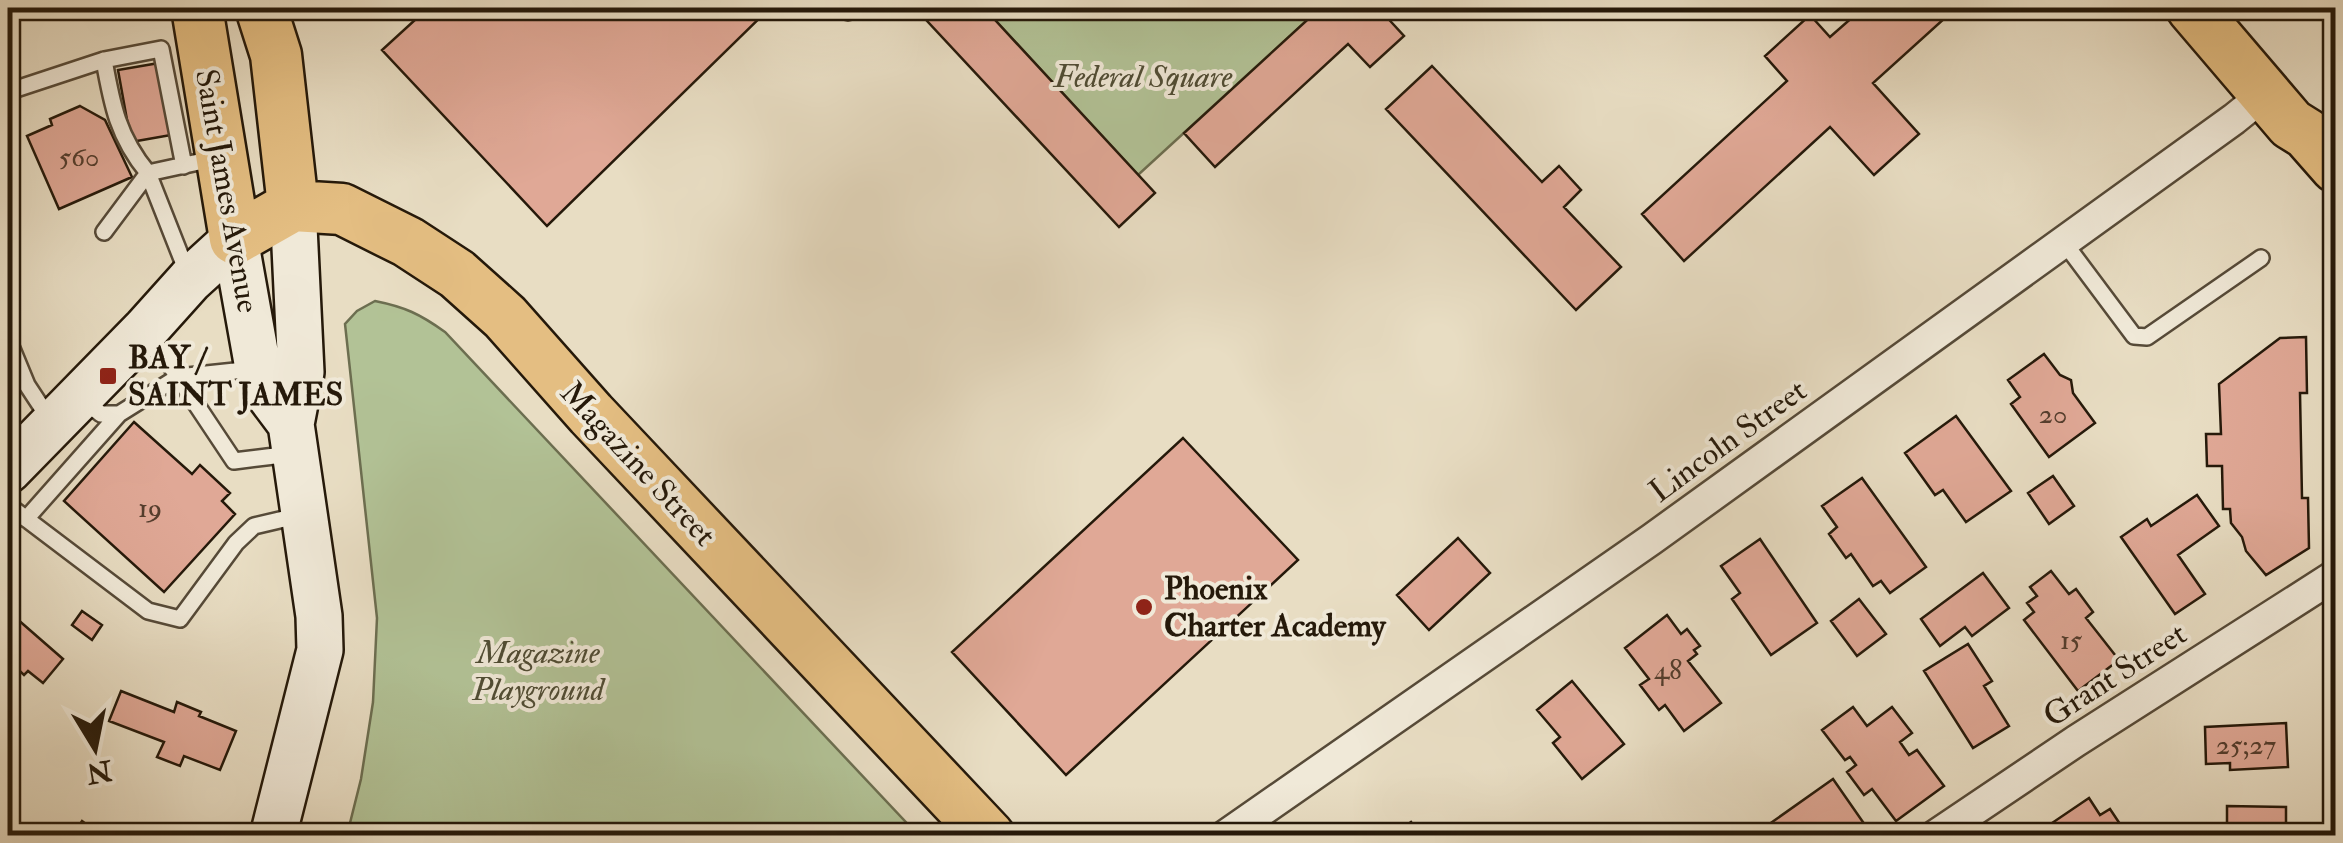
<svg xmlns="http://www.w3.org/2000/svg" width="2343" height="843" viewBox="0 0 2343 843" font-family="'IM FELL Double Pica',serif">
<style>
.green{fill:#b2c296;stroke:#6c6e50;stroke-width:2.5}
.building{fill:#e0a896;stroke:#25190a;stroke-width:2.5}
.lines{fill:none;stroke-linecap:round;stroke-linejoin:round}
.lane-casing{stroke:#564a38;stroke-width:20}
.street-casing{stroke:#564a38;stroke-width:35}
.secondary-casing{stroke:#25190a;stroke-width:50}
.primary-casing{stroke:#25190a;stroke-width:55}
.lane{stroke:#f0e9d8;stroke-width:15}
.street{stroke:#f0e9d8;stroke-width:30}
.secondary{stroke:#f0e9d8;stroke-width:45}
.primary{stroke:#e4be82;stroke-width:50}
.poi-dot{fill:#8f2418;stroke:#f0e9d8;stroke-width:4}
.labels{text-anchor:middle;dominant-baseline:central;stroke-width:8;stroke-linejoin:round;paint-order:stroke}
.number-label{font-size:28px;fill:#543d2d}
.park-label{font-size:32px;font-style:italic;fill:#4f4c34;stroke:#f0e9d8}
.street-label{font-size:32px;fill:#25190a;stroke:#f0e9d8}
.poi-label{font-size:32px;font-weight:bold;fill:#25190a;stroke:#f0e9d8;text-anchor:start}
</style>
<rect width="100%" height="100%" fill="#e8ddc3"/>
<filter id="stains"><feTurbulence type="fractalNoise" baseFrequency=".002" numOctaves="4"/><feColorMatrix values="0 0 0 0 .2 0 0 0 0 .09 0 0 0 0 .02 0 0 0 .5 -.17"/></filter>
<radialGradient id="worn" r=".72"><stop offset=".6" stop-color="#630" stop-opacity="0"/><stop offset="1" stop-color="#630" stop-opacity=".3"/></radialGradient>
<path class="green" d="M984,8H1312L1316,12L1138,175Z
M375,301C405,307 420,314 445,332L918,835H347L361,779L373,702L377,618L345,324L357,311Z"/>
<path class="building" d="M428,8H770L547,226L382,50Z
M915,8H984L1155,193L1119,227Z
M1312,8H1387L1382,12L1404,36L1370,67L1348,44L1215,167L1184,133L1316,12Z
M1863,8H1956L1873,83L1919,134L1874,175L1830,127L1684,261L1642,214L1787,81L1765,56L1810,15L1830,37Z
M159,63L171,135L131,142L118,70Z
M1432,66L1542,182L1559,166L1581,190L1564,207L1621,267L1576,310L1386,109Z
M80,106L105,120L132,177L59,209L27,136L52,125L50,119Z
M2306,337L2307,393H2300L2302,498H2308L2309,548L2266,575L2246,551L2242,537L2231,523L2230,509H2223L2222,466H2207L2206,434H2221L2219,384L2280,338Z
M2044,354L2060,375L2071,380L2073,393L2095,423L2049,457L2011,404L2020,397L2008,380Z
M1956,416L2011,491L1966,522L1943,490L1935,495L1905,453Z
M134,422L192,474L200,465L230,493L222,501L235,514L164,592L64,501Z
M1183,438L1298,560L1066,775L952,652Z
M2053,476L2074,506L2049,524L2028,493Z
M1862,478L1926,567L1890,593L1881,581L1873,586L1851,554L1846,558L1829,534L1837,527L1822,506Z
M2197,495L2219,526L2178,555L2205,594L2175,614L2121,537L2147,519L2151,526Z
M1458,538L1490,573L1429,630L1397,595Z
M1760,539L1817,623L1771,655L1732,599L1740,593L1721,566Z
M2051,571L2069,594L2076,589L2093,612L2086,618L2119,660L2078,691L2024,620L2034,612L2027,603L2037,596L2030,587Z
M1983,573L2009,608L1972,636L1965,627L1940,646L1921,619Z
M1859,599L1886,634L1857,656L1831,621Z
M8,611L63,659L43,683L28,671L24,675L8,660Z
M82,611L102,625L92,640L72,625Z
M1667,615L1681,634L1687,629L1700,646L1694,650L1697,654L1688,661L1721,703L1684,731L1665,705L1659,710L1640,685L1649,679L1625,648Z
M1968,644L1992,681L1984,686L2009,726L1973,748L1924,671Z
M1572,681L1624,744L1582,779L1553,743L1560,737L1537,710Z
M121,691L174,712L177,702L201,712L199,716L236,731L220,770L184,756L180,766L157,757L164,742L109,721Z
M1853,707L1867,726L1892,707L1912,733L1900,742L1909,755L1917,750L1944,786L1896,821L1872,789L1864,795L1847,772L1856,765L1850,757L1845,760L1822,730Z
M2286,723L2288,767L2230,770V763L2206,764L2205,727Z
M1833,779L1865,825L1850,836H1760L1758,832Z
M2089,798L2100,815L2110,809L2128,836H2060L2052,823Z
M2227,806L2286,807V836H2227Z
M82,821L102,836H72Z
M1411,822L1421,836H1392Z"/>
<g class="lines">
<defs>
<path id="lane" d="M844,8L848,12
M104,60C112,105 118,137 148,173L104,232
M8,86L10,91L104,60L161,49L184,166
M2063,241L2134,336L2147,337L2261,258
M189,277L148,173L217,158
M147,331L178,377L254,369
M8,339L27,385L50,420
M82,399L101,414H119L178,377L234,461L291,454
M8,505L148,611L180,619L236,543L254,526L301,515
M26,519L119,414"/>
<path id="street" d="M1225,836L1652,539L2234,119L2265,94
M1935,836L2076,741L2336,575"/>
<path id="secondary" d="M235,239L258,368L270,396L291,424
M8,470L146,329L190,280L235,239
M273,836L320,650L319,616L291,424L301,372L293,206"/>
<path id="primary" d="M197,8L235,239L293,206L342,209L408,242L457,274L505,317L591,414L989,836
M261,8L276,55L293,206
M2192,8L2291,124L2307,134L2336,167"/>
</defs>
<use href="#lane" class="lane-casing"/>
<use href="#street" class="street-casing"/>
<use href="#secondary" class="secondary-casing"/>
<use href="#primary" class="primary-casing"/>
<use href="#lane" class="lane"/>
<use href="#street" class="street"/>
<use href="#secondary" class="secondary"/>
<use href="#primary" class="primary"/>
</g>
<g class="poi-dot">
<rect x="98" y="366" width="20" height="20" rx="5"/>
<circle cx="1144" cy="607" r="10"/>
</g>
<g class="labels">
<g class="number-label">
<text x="79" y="157">560</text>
<text x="2053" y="414">20</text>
<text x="150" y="508">19</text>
<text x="2071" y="640">15</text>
<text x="1668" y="670">48</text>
<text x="2246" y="745">25;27</text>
</g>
<g class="park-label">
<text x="1143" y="77">Federal Square</text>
<text x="538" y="653">Magazine<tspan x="538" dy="37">Playground</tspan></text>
</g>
<g class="street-label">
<text transform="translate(227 191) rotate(80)">Saint James Avenue</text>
<text transform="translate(1728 441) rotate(-36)">Lincoln Street</text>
<text transform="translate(638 464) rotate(47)">Magazine Street</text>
<text transform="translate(2115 675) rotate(-33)">Grant Street</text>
</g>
<g class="poi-label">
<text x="128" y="358">BAY /<tspan x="128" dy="37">SAINT JAMES</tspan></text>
<text x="1164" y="589">Phoenix<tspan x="1164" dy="37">Charter Academy</tspan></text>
</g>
</g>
<rect width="2343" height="843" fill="none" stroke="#e8ddc3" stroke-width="40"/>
<rect x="10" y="10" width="2323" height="823" fill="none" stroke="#25190a" stroke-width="5"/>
<rect x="20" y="20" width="2303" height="803" fill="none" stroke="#25190a" stroke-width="2.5"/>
<g transform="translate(95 748) rotate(170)" stroke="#f0e9d8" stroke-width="8" paint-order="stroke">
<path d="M0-8L18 38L0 25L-18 38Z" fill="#25190a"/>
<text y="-15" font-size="28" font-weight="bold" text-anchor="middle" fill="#25190a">N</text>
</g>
<rect width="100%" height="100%" filter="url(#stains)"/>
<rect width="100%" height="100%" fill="url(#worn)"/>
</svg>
